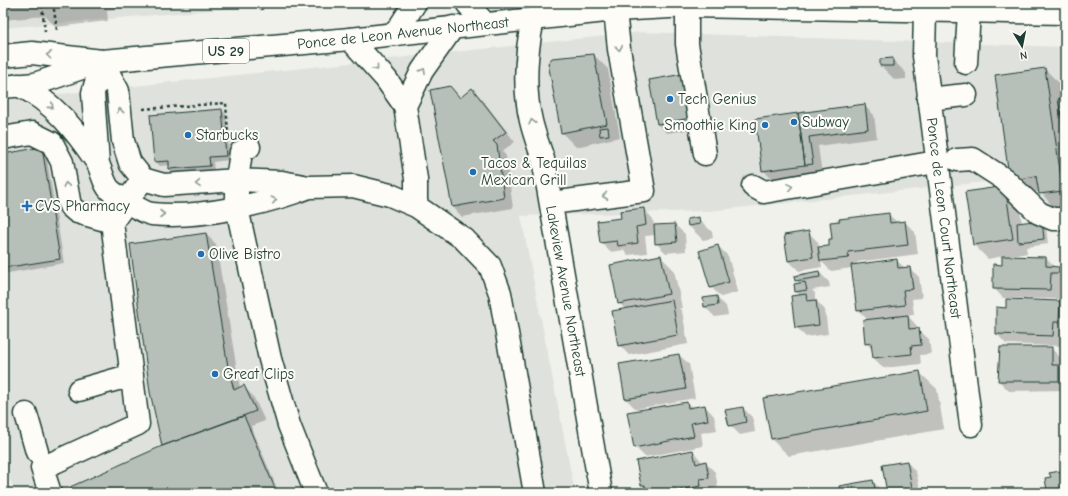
<svg xmlns="http://www.w3.org/2000/svg" width="1068" height="496" viewBox="0 0 1068 496" font-family="'Comic Neue',sans-serif">
<style>
.built{fill:#dfe2dc}
.shadow{fill:#0003}
.building{fill:#b6bfb8;stroke:#1f3d34}
.lines{fill:none;stroke-linecap:round;stroke-linejoin:round}
.minor-casing{stroke:#1f3d34;stroke-width:25}
.highway-casing{stroke:#1f3d34;stroke-width:25}
.path{stroke:#1f3d34;stroke-width:2.5;stroke-dasharray:3 3;stroke-linecap:butt}
.minor{stroke:#fdfcf7;stroke-width:22}
.highway{stroke:#fdfcf7;stroke-width:22}
.oneway{stroke:#8e9c96}
.poi-dot{fill:#1f6fb2;stroke:#fdfcf7;stroke-width:1.5}
.labels{text-anchor:middle;dominant-baseline:central;stroke-width:4;stroke-linejoin:round;paint-order:stroke}
.shield{fill:#fdfcf7;stroke:#62766e;stroke-width:1}
.shield-label{font-size:14px;font-weight:bold;fill:#1f3d34}
.street-label{font-size:15px;fill:#1f3d34;stroke:#fdfcf7}
.poi-label{font-size:15px;fill:#1f3d34;stroke:#fdfcf7;text-anchor:start}
</style>
<rect width="100%" height="100%" fill="#f0f1eb"/>
<filter id="ink" filterUnits="userSpaceOnUse"><feTurbulence type="fractalNoise" baseFrequency=".025" numOctaves="2"/><feDisplacementMap in="SourceGraphic" scale="8" xChannelSelector="R" yChannelSelector="G"/><feConvolveMatrix kernelMatrix="1 2 1 2 8 2 1 2 1" color-interpolation-filters="sRGB"/></filter>
<g filter="url(#ink)">
<path class="built" d="M3,3H297L3,28Z
M642,32L1065,47V221L995,181L709,211L521,216L575,493H15L3,461V100Z"/>
<path class="shadow" d="M3,3H171L107,10L108,21L56,27L45,16L3,20Z
M594,55L608,69L620,137L576,147L562,133L549,63Z
M892,59L906,73V79L895,80L881,66Z
M1045,69L1059,83L1061,100L1065,99V206L1054,208L1040,191L1034,193L1009,169Z
M650,81L700,128L667,133L657,124Z
M450,87L461,99L472,89L482,99L515,142L502,151L506,156L513,208L462,217L453,207Z
M864,105L874,115L877,138L818,146L822,174L777,184L763,170L756,120Z
M221,110L226,114L230,160L213,162L214,170L174,174L170,169V165L160,166L155,161Z
M41,148L46,153L64,263L3,274V155Z
M1005,188L1019,202L1022,224L1046,226L1048,244L1026,247L1027,253L1008,257L1046,258L1056,268H1059L1065,274V282H1060V299L1003,298L994,288L1003,266V256L988,259L974,245Z
M644,209L653,219L654,226L675,225L685,234L686,251L666,253L656,243L655,235L645,236L647,253L628,255L624,250L610,252L601,242L622,219Z
M888,214L898,223L905,222L915,232L918,254L857,262L858,265L896,260L905,268H909L919,277L922,298L912,299L914,314L907,315L917,326V329L929,339L931,354L920,355L921,364L883,368L874,358L873,350L866,343L868,320L858,310L852,268L831,271L821,261L822,267L799,271L789,261L808,232L818,242L819,248L830,247Z
M698,218L712,232L713,238L703,240L689,226Z
M206,234L216,244L240,388L244,387L253,396L265,421L251,426L279,493H72L163,446L151,391Z
M718,246L728,256L738,292L721,297L711,287Z
M660,256L674,270L682,308H679L682,311L688,344L629,355L619,345L626,310L619,303Z
M819,272L829,282L830,287L812,290L815,293V299L825,310L828,334L806,337L796,327L800,296L796,291L799,284L795,276Z
M716,297L726,306L728,315L715,317L705,307L704,299Z
M1060,302L1065,307L1063,346L1006,344L997,334L1007,309Z
M1051,348L1061,358V369L1065,373V390L1009,391L999,381Z
M679,355L689,364L695,398L636,409L626,399Z
M919,372L937,389L944,429L789,456L771,439Z
M687,403L693,408L705,406L714,416L717,430L701,433L703,446L645,457L635,447Z
M743,408L753,418L755,432L740,435L730,425Z
M693,451L703,463H706L715,472L718,487L709,489L710,493H647L642,485Z
M907,462L916,472L921,493H888Z
M1060,472L1065,477V493H1050L1048,491L1052,478Z
M873,481L883,493H841Z"/>
<path class="building" d="M594,54L607,124L561,133L548,63L552,58Z
M893,58V66H880V59Z
M1045,68L1063,191L1039,194L1036,176L1019,179L1008,169L995,75Z
M683,74L691,118L657,124L649,80Z
M450,86L460,98L472,88L506,132L493,141L497,145L504,198L452,207L430,90Z
M1065,98V139L1058,99Z
M865,104L868,129L809,137L813,164L805,165L798,113Z
M222,109L226,156L209,157L210,166L169,169V161L154,162L150,115Z
M798,113L805,165L762,171L755,119Z
M608,127L609,135L600,136L599,128Z
M42,147L60,259L3,268V154Z
M1005,186L1013,239L973,245L965,192Z
M644,208L646,225L636,227L638,243L618,246L617,241L600,243L597,221L621,218L620,211Z
M889,213L890,223L905,221L908,245L848,252L849,258L820,261L818,247L829,246V239H832L830,222L840,221L839,219Z
M699,217L700,224L688,226L687,219Z
M1042,220L1044,239L1018,242L1017,223Z
M675,224L677,242L655,244L654,225Z
M809,231L813,257L788,261L784,235Z
M206,233L228,367L234,390L244,385L256,411L162,446L150,392L130,244Z
M718,245L729,282L710,288L699,251Z
M661,255L669,294L618,304L610,265Z
M1002,256L1046,257V266L1059,267V273H1051L1050,290L993,289V264L1002,265Z
M897,259L898,268L910,267L913,289L903,290L905,305L857,311L851,265Z
M819,271L820,277L795,281L794,276Z
M805,282L807,290L795,292L794,284Z
M806,294L807,301L816,300L819,325L795,328L791,296Z
M717,296L718,305L704,307L703,298Z
M1006,299L1060,301L1059,322H1054L1053,336L996,334V307L1006,308Z
M672,300L678,335L618,346L612,311Z
M908,315L909,329L919,328L921,345L911,346L912,354L873,358L871,343L865,344L863,320Z
M1000,347H1052V365H1059V381H998Z
M679,354L686,389L625,399L619,364Z
M920,371L927,411L771,439L763,398Z
M687,402L688,408L705,405L708,420L691,423L694,436L634,448L627,412Z
M743,407L746,422L729,426L725,410Z
M244,416L277,493H71L70,487L162,446Z
M693,450L696,464L706,461L709,478L700,479L701,486L662,493H646L645,485H641L636,461Z
M907,461L913,493H887L882,465Z
M1060,471L1063,488L1047,491L1045,478L1051,477L1049,473Z
M873,480L876,493H840L839,486Z"/>
<g class="lines">
<defs>
<path id="minor" d="M467,3L485,24
M687,3V44L705,154
M925,11L924,56L971,425
M533,19C526,52 523,87 531,121C534,134 539,147 543,159L601,493
M395,34L415,3
M350,39L386,79L405,106L416,179V206
M102,61L118,91L123,141L130,163L143,179L164,185L237,180L282,182L309,187L353,186L390,195L416,206L464,239L490,266L500,293L535,493
M966,63L969,11
M18,85C53,101 76,131 97,162C102,170 103,183 110,190C117,196 143,213 152,214C199,219 266,204 309,187
M928,99L966,95
M405,106L422,71L453,27
M3,138L32,133L52,143L62,162L70,206L77,212L112,222
M249,147L241,152L237,180V208L270,359L289,425L316,493
M957,160L973,159L1004,179L1039,213L1053,219H1065
M98,164L93,93L102,61
M753,186L764,192L936,162
M551,203L644,191L619,49L615,10
M79,390L132,375
M26,414L37,452
M50,493L42,468L138,424L112,222L143,179"/>
<path id="highway" d="M3,56L32,53L102,61L350,39L615,10L688,6L1065,13
M3,87L35,84L96,63"/>
</defs>
<use href="#minor" class="minor-casing"/>
<use href="#highway" class="highway-casing"/>
<path class="path" d="M53,3L57,30
M261,3L262,10
M45,32L42,6L53,5
M143,109L226,103L228,134"/>
<use href="#minor" class="minor"/>
<use href="#highway" class="highway"/>
</g>
<defs><path id="oneway-chevron" d="M-2-3.5L2.5 0L-2 3.5" fill="none" stroke-width="1.6" stroke-linecap="round" stroke-linejoin="round"/></defs>
<g class="oneway">
<use href="#oneway-chevron" transform="translate(619 48) rotate(83)"/>
<use href="#oneway-chevron" transform="translate(49 55) rotate(-173)"/>
<use href="#oneway-chevron" transform="translate(376 68) rotate(51)"/>
<use href="#oneway-chevron" transform="translate(423 71) rotate(-60)"/>
<use href="#oneway-chevron" transform="translate(51 106) rotate(40)"/>
<use href="#oneway-chevron" transform="translate(120 111) rotate(-96)"/>
<use href="#oneway-chevron" transform="translate(532 122) rotate(-103)"/>
<use href="#oneway-chevron" transform="translate(198 184) rotate(177)"/>
<use href="#oneway-chevron" transform="translate(66 185) rotate(-100)"/>
<use href="#oneway-chevron" transform="translate(790 187) rotate(-10)"/>
<use href="#oneway-chevron" transform="translate(605 196) rotate(173)"/>
<use href="#oneway-chevron" transform="translate(274 200) rotate(-13)"/>
<use href="#oneway-chevron" transform="translate(162 214)"/>
</g>
</g>
<g class="poi-dot">
<circle cx="670" cy="99" r="4"/>
<circle cx="794" cy="122" r="4"/>
<circle cx="765" cy="125" r="4"/>
<circle cx="188" cy="135" r="4"/>
<circle cx="473" cy="172" r="4"/>
<path d="M25 200h4v4h4v4h-4v4h-4v-4h-4v-4h4z"/>
<circle cx="201" cy="254" r="4"/>
<circle cx="215" cy="374" r="4"/>
</g>
<g class="labels">
<rect class="shield" x="203" y="39" width="46" height="24" rx="3"/>
<g class="shield-label">
<text x="226" y="51">US 29</text>
</g>
<g class="street-label">
<text transform="translate(403 33) rotate(-6)">Ponce de Leon Avenue Northeast</text>
<text transform="translate(944 218) rotate(83)">Ponce de Leon Court Northeast</text>
<text transform="translate(566 291) rotate(80)">Lakeview Avenue Northeast</text>
</g>
<g class="poi-label">
<text x="678" y="99">Tech Genius</text>
<text x="802" y="122">Subway</text>
<text x="757" y="125" text-anchor="end">Smoothie King</text>
<text x="196" y="135">Starbucks</text>
<text x="481" y="163">Tacos &amp; Tequilas<tspan x="481" dy="17">Mexican Grill</tspan></text>
<text x="35" y="206">CVS Pharmacy</text>
<text x="209" y="254">Olive Bistro</text>
<text x="223" y="374">Great Clips</text>
</g>
</g>
<rect width="1068" height="496" fill="none" stroke="#fdfcf7" stroke-width="16"/>
<rect x="8" y="8" width="1052" height="480" fill="none" stroke="#1f3d34" stroke-width="1.5" filter="url(#ink)"/>
<g transform="translate(1022 46) rotate(170)" stroke="#fdfcf7" stroke-width="3" paint-order="stroke">
<path d="M0-3L7 15L0 10L-7 15Z" fill="#1f3d34"/>
<text y="-6" font-size="11" font-weight="bold" text-anchor="middle" fill="#1f3d34">N</text>
</g>
</svg>
